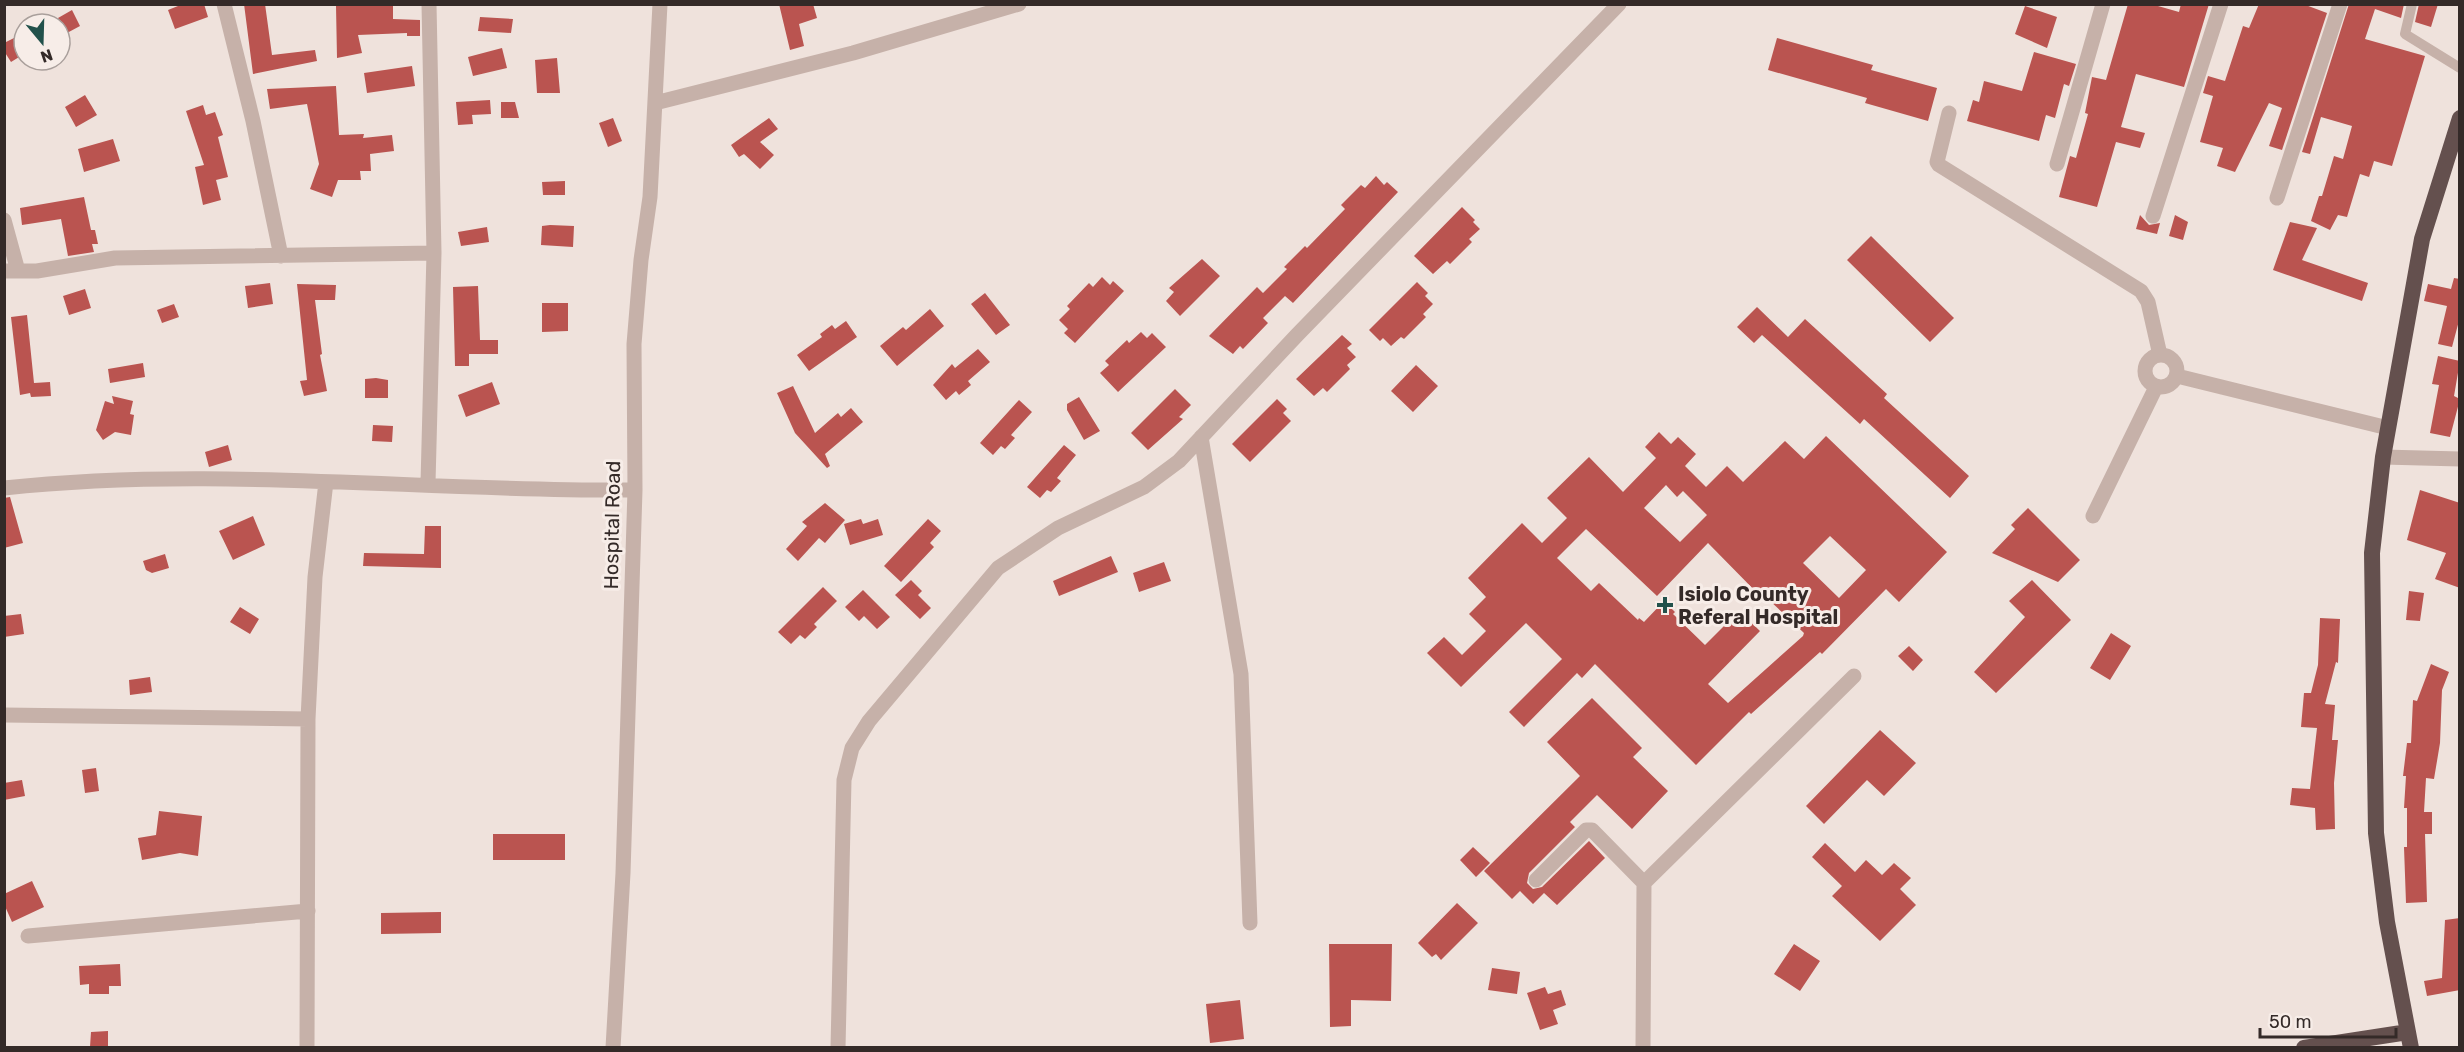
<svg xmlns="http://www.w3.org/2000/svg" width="2464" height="1052" viewBox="0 0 2464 1052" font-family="Rubik,sans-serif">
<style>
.building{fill:#ba5450;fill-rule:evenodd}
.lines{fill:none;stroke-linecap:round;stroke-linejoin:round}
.service{stroke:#c6b1a9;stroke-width:10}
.minor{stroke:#c6b1a9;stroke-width:15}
.trunk{stroke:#64504e;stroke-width:16}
.poi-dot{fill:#22514b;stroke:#f7ede8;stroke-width:2}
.labels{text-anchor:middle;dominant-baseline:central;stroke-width:6;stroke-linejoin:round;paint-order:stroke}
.street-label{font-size:20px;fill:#342a28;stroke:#f7ede8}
.poi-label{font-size:20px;font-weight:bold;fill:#342a28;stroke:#f7ede8;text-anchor:start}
</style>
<rect width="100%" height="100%" fill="#efe2dc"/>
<path class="building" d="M183,4H204L208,17L175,29L168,10Z
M244,4H265L272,55L315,50L317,61L253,74Z
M779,4H813L817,18L799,24L804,46L790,50Z
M2128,4H2151L2179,12L2181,4H2209L2184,87L2136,74L2121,127L2145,133L2140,148L2116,142L2097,207L2059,197L2070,156L2076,158L2088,114L2085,113L2092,77L2106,80Z
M2259,4H2303L2327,13L2282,150L2269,146L2282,108L2269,103L2235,172L2217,166L2223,148L2200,142L2213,96L2203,93L2208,76L2225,81L2243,26L2249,28Z
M2349,4H2404L2401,18L2375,9L2365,39L2425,56L2392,166L2374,161L2369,177L2360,174L2347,217L2338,215L2330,230L2311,221L2319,196H2322L2334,156L2343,159L2352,126L2321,117L2310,154L2302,152Z
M2419,4H2438L2431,27L2415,22Z
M393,5V19L420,20V36H407V33L358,35L362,53L337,58L336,6Z
M2025,6L2057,17L2047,48L2015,34Z
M72,10L80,26L67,33L58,18Z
M480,17L513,19L511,33L478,31Z
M14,38L24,54L11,62L4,51V43Z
M1777,38L1873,65L1871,70L1937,88L1928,121L1865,103L1867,98L1768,70Z
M502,48L507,68L473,76L468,57Z
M2034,52L2076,64L2069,86L2064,84L2055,118L2046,115L2039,141L1967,121L1973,100L1979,102L1984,81L2022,91Z
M557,58L560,93H537L535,60Z
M412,66L415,86L367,93L364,73Z
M336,86L339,135L364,134L363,138L392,135L394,151L370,154L371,171H360L361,180H338L332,197L310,189L319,164L307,104L270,109L267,89Z
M85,95L97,115L76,127L65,107Z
M490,100L491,114L472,115L473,124L458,125L456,102Z
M501,102H515L519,118H501Z
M203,105L206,115L215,112L223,135L218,137L228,177L216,180L221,200L203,205L195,167L204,165L186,111Z
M613,118L622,141L608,147L599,123Z
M769,118L778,129L760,142L774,155L760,169L744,154L739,157L731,145Z
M113,139L120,161L84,172L78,149Z
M1376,176L1384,185L1387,182L1398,192L1293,303L1285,296L1263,318L1268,323L1243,349L1240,346L1233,354L1209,336L1257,287L1263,293L1287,269L1284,267L1305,246L1307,248L1345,209L1341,205L1361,185L1365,188Z
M565,181V195H543L542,182Z
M84,197L91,230H95L98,244H92L94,252L68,256L61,219L22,225L20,208Z
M1462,207L1475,220L1473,222L1480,229L1469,239L1472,242L1450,264L1447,261L1433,274L1414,256Z
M2140,215L2149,225L2160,223L2157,234L2136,229Z
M2175,215L2188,222L2183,240L2169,236Z
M2290,222L2317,228L2302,260L2368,283L2362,301L2273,270Z
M550,225L574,226L573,247L541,245L542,226Z
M487,227L489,242L461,246L458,232Z
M1871,236L1954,318L1930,342L1847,260Z
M1202,259L1220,276L1180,316L1166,301L1174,292L1169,288Z
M1102,277L1110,285L1113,281L1124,291L1075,343L1064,333L1068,329L1059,320L1070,309L1067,306L1089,283L1093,287Z
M2454,278L2460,279V317L2452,347L2438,344L2447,306L2424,301L2428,284L2451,289Z
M1417,282L1428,293L1425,296L1433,304L1423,314L1426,317L1404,339L1401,337L1391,346L1383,338L1380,341L1369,330Z
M270,283L273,304L248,308L245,286Z
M297,284L336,285L335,300H315L322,354L320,355L327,391L304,396L300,381L307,380Z
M478,286L480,340H498V354H469V366H455L453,287Z
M85,289L91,308L69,315L63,296Z
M985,293L1010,325L996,335L971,304Z
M542,303H568V331L542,332Z
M174,304L179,317L162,323L157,310Z
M1757,307L1788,337L1805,319L1887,394L1884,398L1969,476L1950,498L1864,419L1860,424L1762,335L1754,343L1737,327Z
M930,309L944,326L897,366L880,346L903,327L906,330Z
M27,315L34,383L50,382L51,396L31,397L30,393L20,395L11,317Z
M846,321L857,337L809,371L797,355L822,337L820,334L832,325L835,329Z
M1141,332L1147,338L1152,333L1166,347L1118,392L1100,373L1109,365L1105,361L1127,340L1129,343Z
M1342,335L1352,344L1347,348L1356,357L1347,365L1350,369L1327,392L1323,388L1314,396L1296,379Z
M978,349L990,362L968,381L971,385L959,395L956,391L946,400L933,385L952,364L955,368Z
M2438,356L2460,361L2454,396L2460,399L2450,437L2430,433L2439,385L2432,384Z
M143,363L145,377L110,383L108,369Z
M1416,365L1438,386L1413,412L1391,391Z
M376,378L388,380V398H365V379Z
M492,382L500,404L466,417L458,395Z
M793,386L815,433L838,413L841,417L851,408L863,422L825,454L830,466L827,468L795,433L777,393Z
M1175,389L1191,405L1179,417L1183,419L1148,450L1131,433Z
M112,396L133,401L130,414L134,415L131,435L115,432L103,440L96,430L105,401L114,404Z
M1079,397L1100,431L1084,440L1067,410V404Z
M1277,399L1287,409L1283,413L1291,421L1250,462L1232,444Z
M1019,400L1032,412L1011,435L1015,438L1005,449L1001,446L993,455L980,443Z
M373,425L393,426L392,442L372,441Z
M1659,432L1671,444L1678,437L1696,454L1685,466L1706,487L1727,466L1743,482L1785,441L1804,459L1826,436L1947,552L1899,602L1886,589L1822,654L1820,652L1751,714L1749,712L1696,765L1595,664L1582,678L1577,673L1524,727L1509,712L1562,659L1526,623L1461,687L1427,653L1444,637L1462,655L1486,631L1469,614L1486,597L1468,578L1522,523L1542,543L1567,518L1547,498L1589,457L1623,492L1656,458L1645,447ZM1666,485L1677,497L1683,491L1707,515L1680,542L1644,508ZM1586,529L1657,596L1708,543L1765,601L1768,599L1804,633L1803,636L1728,703L1708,684L1760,631L1739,611L1705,645L1673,614L1675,612L1664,601L1644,622L1639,618L1638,620L1599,583L1591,591L1557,558ZM1830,536L1866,570L1839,598L1803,563Z
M228,445L232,460L209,467L205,452Z
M1064,445L1076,455L1057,478L1061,481L1051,492L1047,490L1040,498L1027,487Z
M2420,490L2460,503V588L2435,579L2446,553L2407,540Z
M10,497L23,543L4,548V498Z
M825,503L845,520L825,543L819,538L798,561L786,549L807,526L802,522Z
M2028,508L2080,560L2058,582L1992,553L2015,529L2011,525Z
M253,516L265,545L233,560L219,531Z
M861,519L863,524L878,519L883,535L850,545L844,524Z
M928,519L941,531L930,543L934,547L901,582L884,566Z
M425,526H441V568L363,566L364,553L424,554Z
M165,554L169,568L152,573L146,570L143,561Z
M1111,556L1118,572L1059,596L1053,581Z
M1164,562L1171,581L1139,592L1133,573Z
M911,580L922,591L918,595L931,608L920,619L895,595Z
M2032,580L2071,620L1996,693L1974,672L2025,617L2009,601Z
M823,587L837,601L814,624L817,627L805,639L800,635L791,644L778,632Z
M863,590L890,617L877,629L864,616L859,621L845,607Z
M2409,591L2424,593L2420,621L2406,620Z
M240,607L259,619L250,634L230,622Z
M21,614L24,634L4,637V616Z
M2320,618L2340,619L2338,663L2336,662L2325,704L2335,705L2332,740H2338L2334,783L2335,829L2316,830L2315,808L2290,805L2292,788L2310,789L2317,728L2301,727L2304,693H2311L2318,665Z
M2111,633L2131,646L2110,680L2090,668Z
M1909,646L1923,660L1913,671L1898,656Z
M2431,664L2449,672L2442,690L2440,743L2434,779L2426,778L2424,812H2432V834H2425L2427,902L2406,903L2404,847H2407V808H2404L2406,776H2403L2407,743H2411L2413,700L2417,701Z
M150,677L152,692L130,695L129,680Z
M1592,698L1642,748L1633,757L1668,791L1632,829L1597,795L1570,822L1575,827L1529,873L1527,883L1533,889L1542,887L1589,841L1605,858L1557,905L1544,893L1533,904L1520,891L1512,899L1484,871L1580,776L1547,742Z
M1880,730L1916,763L1884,796L1867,780L1824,824L1806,806Z
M96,768L99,791L85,793L82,770Z
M22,780L25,796L4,800V783Z
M159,811L202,816L198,856L180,853L142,860L138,838L156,835Z
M493,834H565V860H493Z
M1825,843L1855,872L1866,860L1882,875L1894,863L1911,878L1900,889L1916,905L1880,941L1832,896L1842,886L1812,857Z
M1473,847L1490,863L1476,877L1460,860Z
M32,881L44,907L12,922L4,904V894Z
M1457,903L1478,923L1441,960L1436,954L1432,957L1418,943Z
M441,912V933L381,934V913Z
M2460,918V990L2427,996L2424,981L2442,978L2445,920Z
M1329,944H1392L1391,1001L1351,1000V1026L1330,1027Z
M1794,944L1820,961L1800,991L1774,974Z
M120,964L121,986H109V994H89V984L80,985L79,966Z
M1492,968L1520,972L1517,994L1488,990Z
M1545,987L1548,994L1561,990L1566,1005L1553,1010L1558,1024L1540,1030L1527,993Z
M1240,1000L1244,1039L1210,1043L1206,1004Z
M108,1031V1047H90L91,1032Z"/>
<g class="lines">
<path class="service" d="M2412,4L2405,34L2460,68"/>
<path class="minor" d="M224,4L253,121L281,256
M655,103L853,53L1019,4
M1949,113L1937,162L1939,165L2141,291L2148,302L2160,355
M2057,164L2103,4
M2277,198L2340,4
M2153,216L2221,4
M4,220L18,271
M4,271H37L115,258L434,253
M2145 371a16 16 0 1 1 32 0a16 16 0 1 1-32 0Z
M2177,376L2388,428
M1201,437L1241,674L1250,923
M2383,457L2460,459
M428,483L434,253L429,4
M4,488C215,465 424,492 635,490
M2093,516L2156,387
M4,715L308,719
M1536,880L1586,830H1592L1644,883
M28,936L308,911
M307,1048L308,719L315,577L326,482
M613,1048L623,873L635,490L634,344L641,260L650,197L660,4
M838,1048L844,780L852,748L869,721L998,568L1058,528L1144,487L1179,461L1297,335L1619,4
M1643,1048L1644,883L1854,676"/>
<path class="trunk" d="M2304,1048L2408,1032
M2411,1048L2387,922L2376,833L2372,553L2383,457L2422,239L2460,118"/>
</g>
<path class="poi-dot" d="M1662 596h6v6h6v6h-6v6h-6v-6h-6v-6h6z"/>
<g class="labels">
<g class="street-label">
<text transform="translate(612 525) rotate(-89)">Hospital Road</text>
</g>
<g class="poi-label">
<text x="1678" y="594">Isiolo County<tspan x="1678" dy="23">Referal Hospital</tspan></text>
</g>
</g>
<rect width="2464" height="1052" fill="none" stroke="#342a28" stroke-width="12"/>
<g transform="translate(42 42) rotate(161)"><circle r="28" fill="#f7ede8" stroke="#a99f9b" stroke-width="1.5"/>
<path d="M0-4.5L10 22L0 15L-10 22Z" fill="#22514b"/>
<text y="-9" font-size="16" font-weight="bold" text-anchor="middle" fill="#342a28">N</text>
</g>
<path d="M2260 1028v9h136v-9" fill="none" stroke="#342a28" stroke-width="3"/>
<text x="2269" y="1028" font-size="18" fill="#342a28" stroke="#f7ede8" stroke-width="4.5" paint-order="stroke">50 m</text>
</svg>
